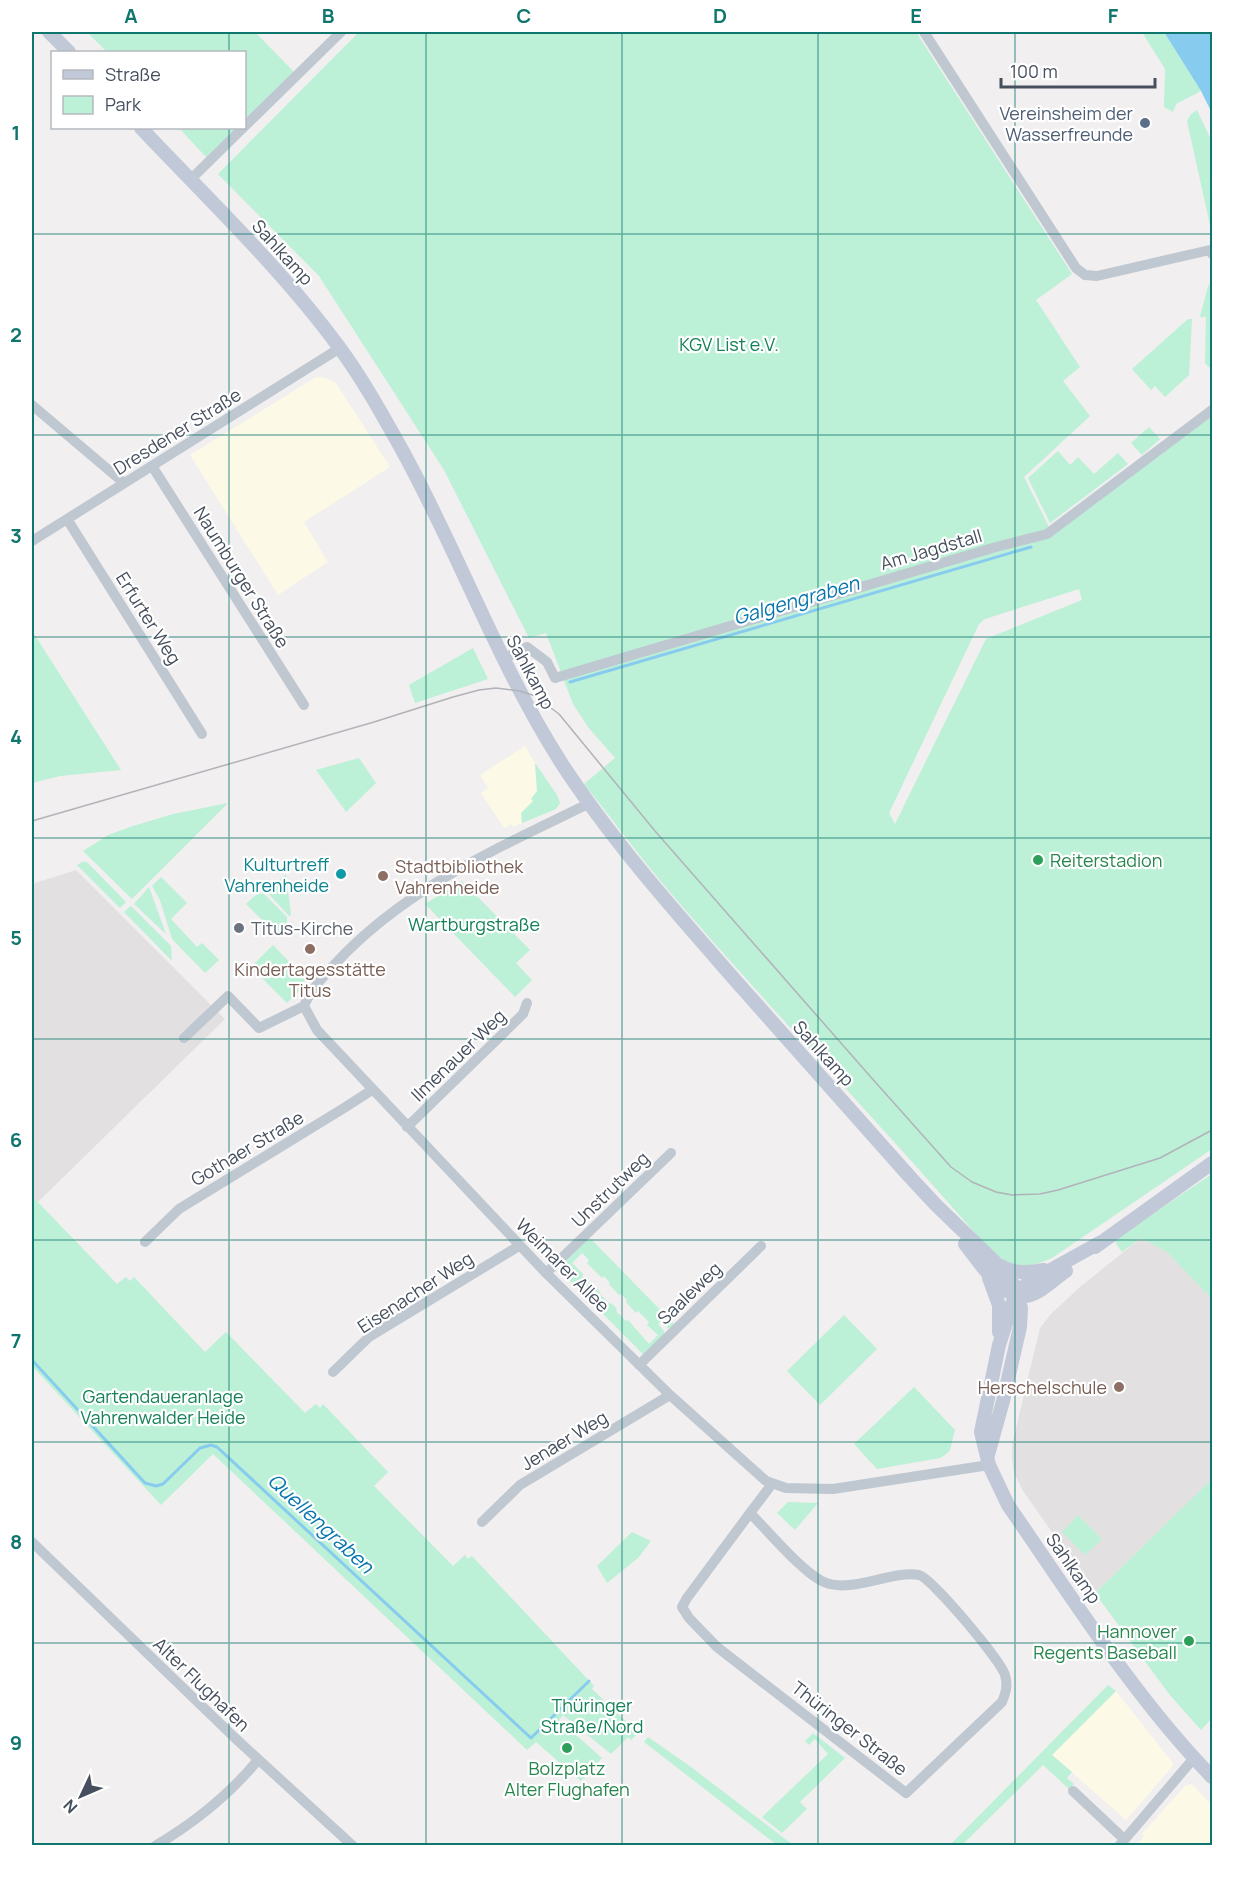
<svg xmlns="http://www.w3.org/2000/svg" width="1244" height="1877" viewBox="0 0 1244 1877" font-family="Manrope,sans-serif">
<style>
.commercial{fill:#fcf9e7}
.education{fill:#e2e0e1}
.green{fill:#bcf0d7;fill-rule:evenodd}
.water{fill:#87ccef}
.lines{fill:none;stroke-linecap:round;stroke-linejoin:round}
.stream{stroke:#87ccef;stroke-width:3}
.street{stroke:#bfc7d1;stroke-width:10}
.secondary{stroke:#c1c9d8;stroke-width:14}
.tram{stroke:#b1b3b9;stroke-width:1.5}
.grid{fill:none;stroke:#0f766e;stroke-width:1.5;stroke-opacity:0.55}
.service-dot{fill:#5c6f8a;stroke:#fff;stroke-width:2}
.leisure-dot{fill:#2e9e5b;stroke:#fff;stroke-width:2}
.culture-dot{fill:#0f9aa8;stroke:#fff;stroke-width:2}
.education-dot{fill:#8d6e63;stroke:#fff;stroke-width:2}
.worship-dot{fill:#6b7280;stroke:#fff;stroke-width:2}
.labels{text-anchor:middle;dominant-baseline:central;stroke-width:4.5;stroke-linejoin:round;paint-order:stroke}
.service-label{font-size:18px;fill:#4e5e75;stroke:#fff;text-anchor:end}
.street-label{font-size:18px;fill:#464f5d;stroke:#fff}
.park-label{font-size:18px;fill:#148158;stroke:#fff}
.leisure-label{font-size:18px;fill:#27864d;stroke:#fff;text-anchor:start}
.culture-label{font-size:18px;fill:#0d838f;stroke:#fff;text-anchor:end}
.education-label{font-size:18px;fill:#785e54;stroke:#fff;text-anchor:start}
.worship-label{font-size:18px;fill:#5b616d;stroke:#fff;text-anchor:start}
.water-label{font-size:20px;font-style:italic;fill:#0876ae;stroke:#fff}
.neatline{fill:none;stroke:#0f766e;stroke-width:2}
.grid-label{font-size:20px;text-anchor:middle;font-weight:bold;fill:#0f766e}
</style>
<rect width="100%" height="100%" fill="#f1efef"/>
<path class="commercial" d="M316,377L326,378L336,383L390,467L304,522L328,562L278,595L190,455Z
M525,746L535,763L537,791L531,799L534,800L521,818L522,823L513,827L511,824L504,828L481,793L488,788L480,775Z
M1116,1691L1173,1763L1172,1767L1126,1820L1052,1755Z
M1190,1784L1194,1786L1212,1805V1845H1137L1144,1836L1142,1834L1184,1787Z"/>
<path class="education" d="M76,870L225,1019L38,1202L32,1196V884Z
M1141,1238L1167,1252L1212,1299V1479L1095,1593L1023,1491L1014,1473L1012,1458V1445L1040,1328L1051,1314L1080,1287Z"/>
<path class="green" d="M87,32H255L294,72L245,120L244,52H107Z
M359,32H916L1072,274L1036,300L1080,367L1063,381L1090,416L1024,477L1052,533L1212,416V1149L1052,1258C1024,1270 1012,1268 988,1248C882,1125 769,1008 663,884C636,852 611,817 584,784L615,758L588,727L573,704L546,633L529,638L444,470L319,276L218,174ZM1079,589L1082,600L986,639L895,824L889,813L979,624L985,619Z
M1142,32H1164L1201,91L1176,104L1173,112L1164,107L1165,69Z
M1197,110L1212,142V234L1187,121L1190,115Z
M179,128H237L206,157Z
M1212,281V370L1205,363L1206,317H1200L1208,286Z
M1188,319H1192L1189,375L1165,397L1155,386L1151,390L1132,369Z
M1149,427L1160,439L1142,455L1131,443Z
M1058,451L1070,465L1078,457L1094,474L1118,453L1128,464L1050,523L1028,478Z
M34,634L121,770L60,776L32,783V636Z
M473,648L488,679L415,703L409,685Z
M359,758L376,783L346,812L316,770Z
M535,763L557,795L560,803L556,809L522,823L521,813L533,801L531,799L537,791Z
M228,803L132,899L83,851L108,835L130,827L173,814Z
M82,862H87L126,902L120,908L77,865Z
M286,874L291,915L289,916L267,892Z
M161,877L187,903L171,919L197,947L202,943L219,960L205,973L172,939L160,900L152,886Z
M462,881L530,950L516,963L532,980L515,997L425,904Z
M149,887L166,934L134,904Z
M258,893L264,894L287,917V926L277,935L246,904Z
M131,906L171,946L172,961L124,912Z
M273,945L306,979L299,991L287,1003L251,967Z
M1212,1174V1299L1167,1252L1141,1238L1122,1252L1114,1240Z
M32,1196L117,1284L126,1277L130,1281L134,1277L205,1352L226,1332L305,1413L316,1404L320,1408L323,1404L388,1472L374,1486L453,1566L465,1555L468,1559L472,1556L594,1686L592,1689L638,1733L631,1740L628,1737L611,1754L563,1715L559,1720L602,1758L581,1781L536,1742L527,1750L213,1454L161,1505L32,1366Z
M588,1239L590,1241L591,1239L674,1324L669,1329L661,1321L658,1324L664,1331V1335L644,1355L558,1269ZM582,1253L589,1260L587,1263L602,1278L604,1276L610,1283L609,1284L619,1295L621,1294L627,1300L626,1302L636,1313L638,1311L649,1322L647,1325L658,1335L649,1344L628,1320L626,1321L616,1311L617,1309L611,1303L610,1304L599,1293L600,1292L594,1285L593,1287L582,1276L583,1274L572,1263Z
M844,1315L877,1349L820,1405L787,1371Z
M914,1387L955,1430L950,1450L945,1455L940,1458L877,1469L854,1444Z
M1212,1479V1718L1201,1730L1169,1694L1095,1593Z
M788,1502L818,1503L795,1530L777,1513Z
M1078,1515L1102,1539L1085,1555L1062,1532Z
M632,1532L651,1541L638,1558L607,1583L597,1566Z
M1108,1685L1116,1691L1052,1755L1072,1772L1067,1778L1074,1784L1069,1789L1043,1765L962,1845L949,1846Z
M813,1733L845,1758L800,1802L807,1809L782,1833L762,1817L828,1754L815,1739L809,1745L805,1741Z
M648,1737L691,1767L793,1845H777L644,1742Z"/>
<path class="water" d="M1164,32H1212V113L1201,91Z"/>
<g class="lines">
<path class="stream" d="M570,682L1031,547
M32,1360L145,1483L156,1486L163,1484L200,1448L211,1445L217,1447L531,1738L589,1681"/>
<path class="street" d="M924,32L1076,268L1085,275L1097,276L1210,250L1212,254
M244,127L341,32
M190,180L243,128
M32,405L124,483
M152,466L304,705
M67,519L202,734
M32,541L340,348
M503,659L527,647L547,662L555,678L996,547L1047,534L1212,410
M304,1006L317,1030L546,1273L670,1395L766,1481L786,1488L833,1489L989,1465
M304,1006C311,989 324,976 336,963C405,888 500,847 590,803
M184,1038L228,996L259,1028L304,1006
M407,1127L523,1014L527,1003
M145,1242L179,1209L344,1108L372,1090
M546,1273L671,1153
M639,1365L761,1246
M333,1372L369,1337L519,1246
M750,1513C768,1531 803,1573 824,1582C851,1594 891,1570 919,1575C932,1578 1001,1661 1005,1675C1008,1686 1006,1692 1002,1702L906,1793L717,1647L689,1618L682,1607L687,1598Z
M750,1513L772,1484
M482,1522L520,1485L670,1395
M32,1542L235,1738L353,1846
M1073,1791L1124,1839
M155,1846C194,1823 229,1795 258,1760
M1119,1846L1194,1758"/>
<path class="secondary" d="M49,32L69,52
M141,128C208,199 281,268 339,347C362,378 382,414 401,448C458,551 498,664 562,764C615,845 680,917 743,989C799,1052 854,1114 909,1176L936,1205L996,1263L1013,1284L1021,1308L1020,1327L1003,1401L988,1455
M1101,1242L1029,1282L1019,1291L1013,1302L999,1345L981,1432L989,1465L1008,1505C1071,1596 1135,1698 1212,1777
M965,1244C978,1260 1003,1301 1027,1296C1041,1293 1054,1279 1066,1271
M1095,1247L1212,1163
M999,1265C1014,1274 1028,1273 1044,1270
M989,1278L999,1305V1332"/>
<path class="tram" d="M32,821L374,722L453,697L479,690L496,688L520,691L535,696L559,714L655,831L869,1075L951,1167L972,1182L996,1192L1012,1195L1040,1194L1058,1190L1160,1158L1212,1130"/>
</g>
<path class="grid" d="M229,32V52M426,32V1846M622,32V1846M818,32V1846M1015,32V1846M229,128V1846M32,234H1212M32,435H1212M32,637H1212M32,838H1212M32,1039H1212M32,1240H1212M32,1442H1212M32,1643H1212"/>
<circle class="service-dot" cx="1145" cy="123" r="6"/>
<g class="leisure-dot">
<circle cx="1038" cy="860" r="6"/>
<circle cx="1189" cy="1641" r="6"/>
<circle cx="567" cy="1748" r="6"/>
</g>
<circle class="culture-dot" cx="341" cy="874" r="6"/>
<g class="education-dot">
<circle cx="383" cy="876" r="6"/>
<circle cx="310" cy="949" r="6"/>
<circle cx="1119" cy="1387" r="6"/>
</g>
<circle class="worship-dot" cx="239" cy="928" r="6"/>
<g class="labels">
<g class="service-label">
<text x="1133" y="113">Vereinsheim der<tspan x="1133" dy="21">Wasserfreunde</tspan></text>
</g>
<g class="street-label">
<text transform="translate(283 252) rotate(48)">Sahlkamp</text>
<text transform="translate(177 431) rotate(-32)">Dresdener Straße</text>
<text transform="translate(931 549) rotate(-16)">Am Jagdstall</text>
<text transform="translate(242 577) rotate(58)">Naumburger Straße</text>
<text transform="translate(149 618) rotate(58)">Erfurter Weg</text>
<text transform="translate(531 672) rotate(62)">Sahlkamp</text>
<text transform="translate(824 1053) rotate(48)">Sahlkamp</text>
<text transform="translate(458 1055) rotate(-44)">Ilmenauer Weg</text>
<text transform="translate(247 1148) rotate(-31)">Gothaer Straße</text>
<text transform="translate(610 1189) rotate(-44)">Unstrutweg</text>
<text transform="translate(563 1265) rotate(45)">Weimarer Allee</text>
<text transform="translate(415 1292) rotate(-33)">Eisenacher Weg</text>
<text transform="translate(689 1293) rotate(-44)">Saaleweg</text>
<text transform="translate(564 1440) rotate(-31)">Jenaer Weg</text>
<text transform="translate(1074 1568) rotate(55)">Sahlkamp</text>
<text transform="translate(202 1684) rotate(44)">Alter Flughafen</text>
<text transform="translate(850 1728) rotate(38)">Thüringer Straße</text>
</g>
<g class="park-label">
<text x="729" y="344">KGV List e.V.</text>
<text x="474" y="924">Wartburgstraße</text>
<text x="163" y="1396">Gartendaueranlage<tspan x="163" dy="21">Vahrenwalder Heide</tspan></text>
<text x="592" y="1705">Thüringer<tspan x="592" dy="21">Straße/Nord</tspan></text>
</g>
<g class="leisure-label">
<text x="1050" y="860">Reiterstadion</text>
<text x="1177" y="1631" text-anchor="end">Hannover<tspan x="1177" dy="21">Regents Baseball</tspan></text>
<text x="567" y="1768" text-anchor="middle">Bolzplatz<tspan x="567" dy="21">Alter Flughafen</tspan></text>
</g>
<g class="culture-label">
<text x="329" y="864">Kulturtreff<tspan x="329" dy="21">Vahrenheide</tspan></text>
</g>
<g class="education-label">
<text x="395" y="866">Stadtbibliothek<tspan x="395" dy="21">Vahrenheide</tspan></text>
<text x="310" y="969" text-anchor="middle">Kindertagesstätte<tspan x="310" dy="21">Titus</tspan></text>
<text x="1107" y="1387" text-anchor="end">Herschelschule</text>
</g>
<g class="worship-label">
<text x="251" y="928">Titus-Kirche</text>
</g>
<g class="water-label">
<text transform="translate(796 600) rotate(-16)">Galgengraben</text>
<text transform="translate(321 1523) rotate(43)">Quellengraben</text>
</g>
</g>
<rect width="1244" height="1877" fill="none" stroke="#ffffff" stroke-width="66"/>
<rect x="51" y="51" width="195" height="78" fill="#ffffff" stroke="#b5b9be" stroke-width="1.5"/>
<rect x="63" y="70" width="30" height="9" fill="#c1c9d8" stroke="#b5b9be" stroke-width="1.5"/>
<text x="105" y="81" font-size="18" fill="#464f5d">Straße</text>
<rect x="63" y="96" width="30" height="18" fill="#bcf0d7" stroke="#b5b9be" stroke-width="1.5"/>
<text x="105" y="111" font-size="18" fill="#464f5d">Park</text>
<g transform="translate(81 1796) rotate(226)" stroke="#ffffff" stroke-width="4.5" paint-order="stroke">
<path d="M0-4.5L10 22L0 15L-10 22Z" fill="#464f5d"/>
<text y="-9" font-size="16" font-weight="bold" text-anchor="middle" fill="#464f5d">N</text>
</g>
<path d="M1001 78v9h154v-9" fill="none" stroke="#464f5d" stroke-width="3"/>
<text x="1010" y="78" font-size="18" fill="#464f5d" stroke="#ffffff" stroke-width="4.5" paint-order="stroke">100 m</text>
<rect x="33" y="33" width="1178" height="1811" class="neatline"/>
<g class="grid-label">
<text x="131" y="23">A</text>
<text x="328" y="23">B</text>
<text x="524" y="23">C</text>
<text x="720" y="23">D</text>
<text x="916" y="23">E</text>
<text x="1113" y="23">F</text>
<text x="16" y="140">1</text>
<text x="16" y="342">2</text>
<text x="16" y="543">3</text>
<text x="16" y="744">4</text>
<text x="16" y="945">5</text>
<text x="16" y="1147">6</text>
<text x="16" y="1348">7</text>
<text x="16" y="1549">8</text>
<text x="16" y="1750">9</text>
</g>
</svg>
